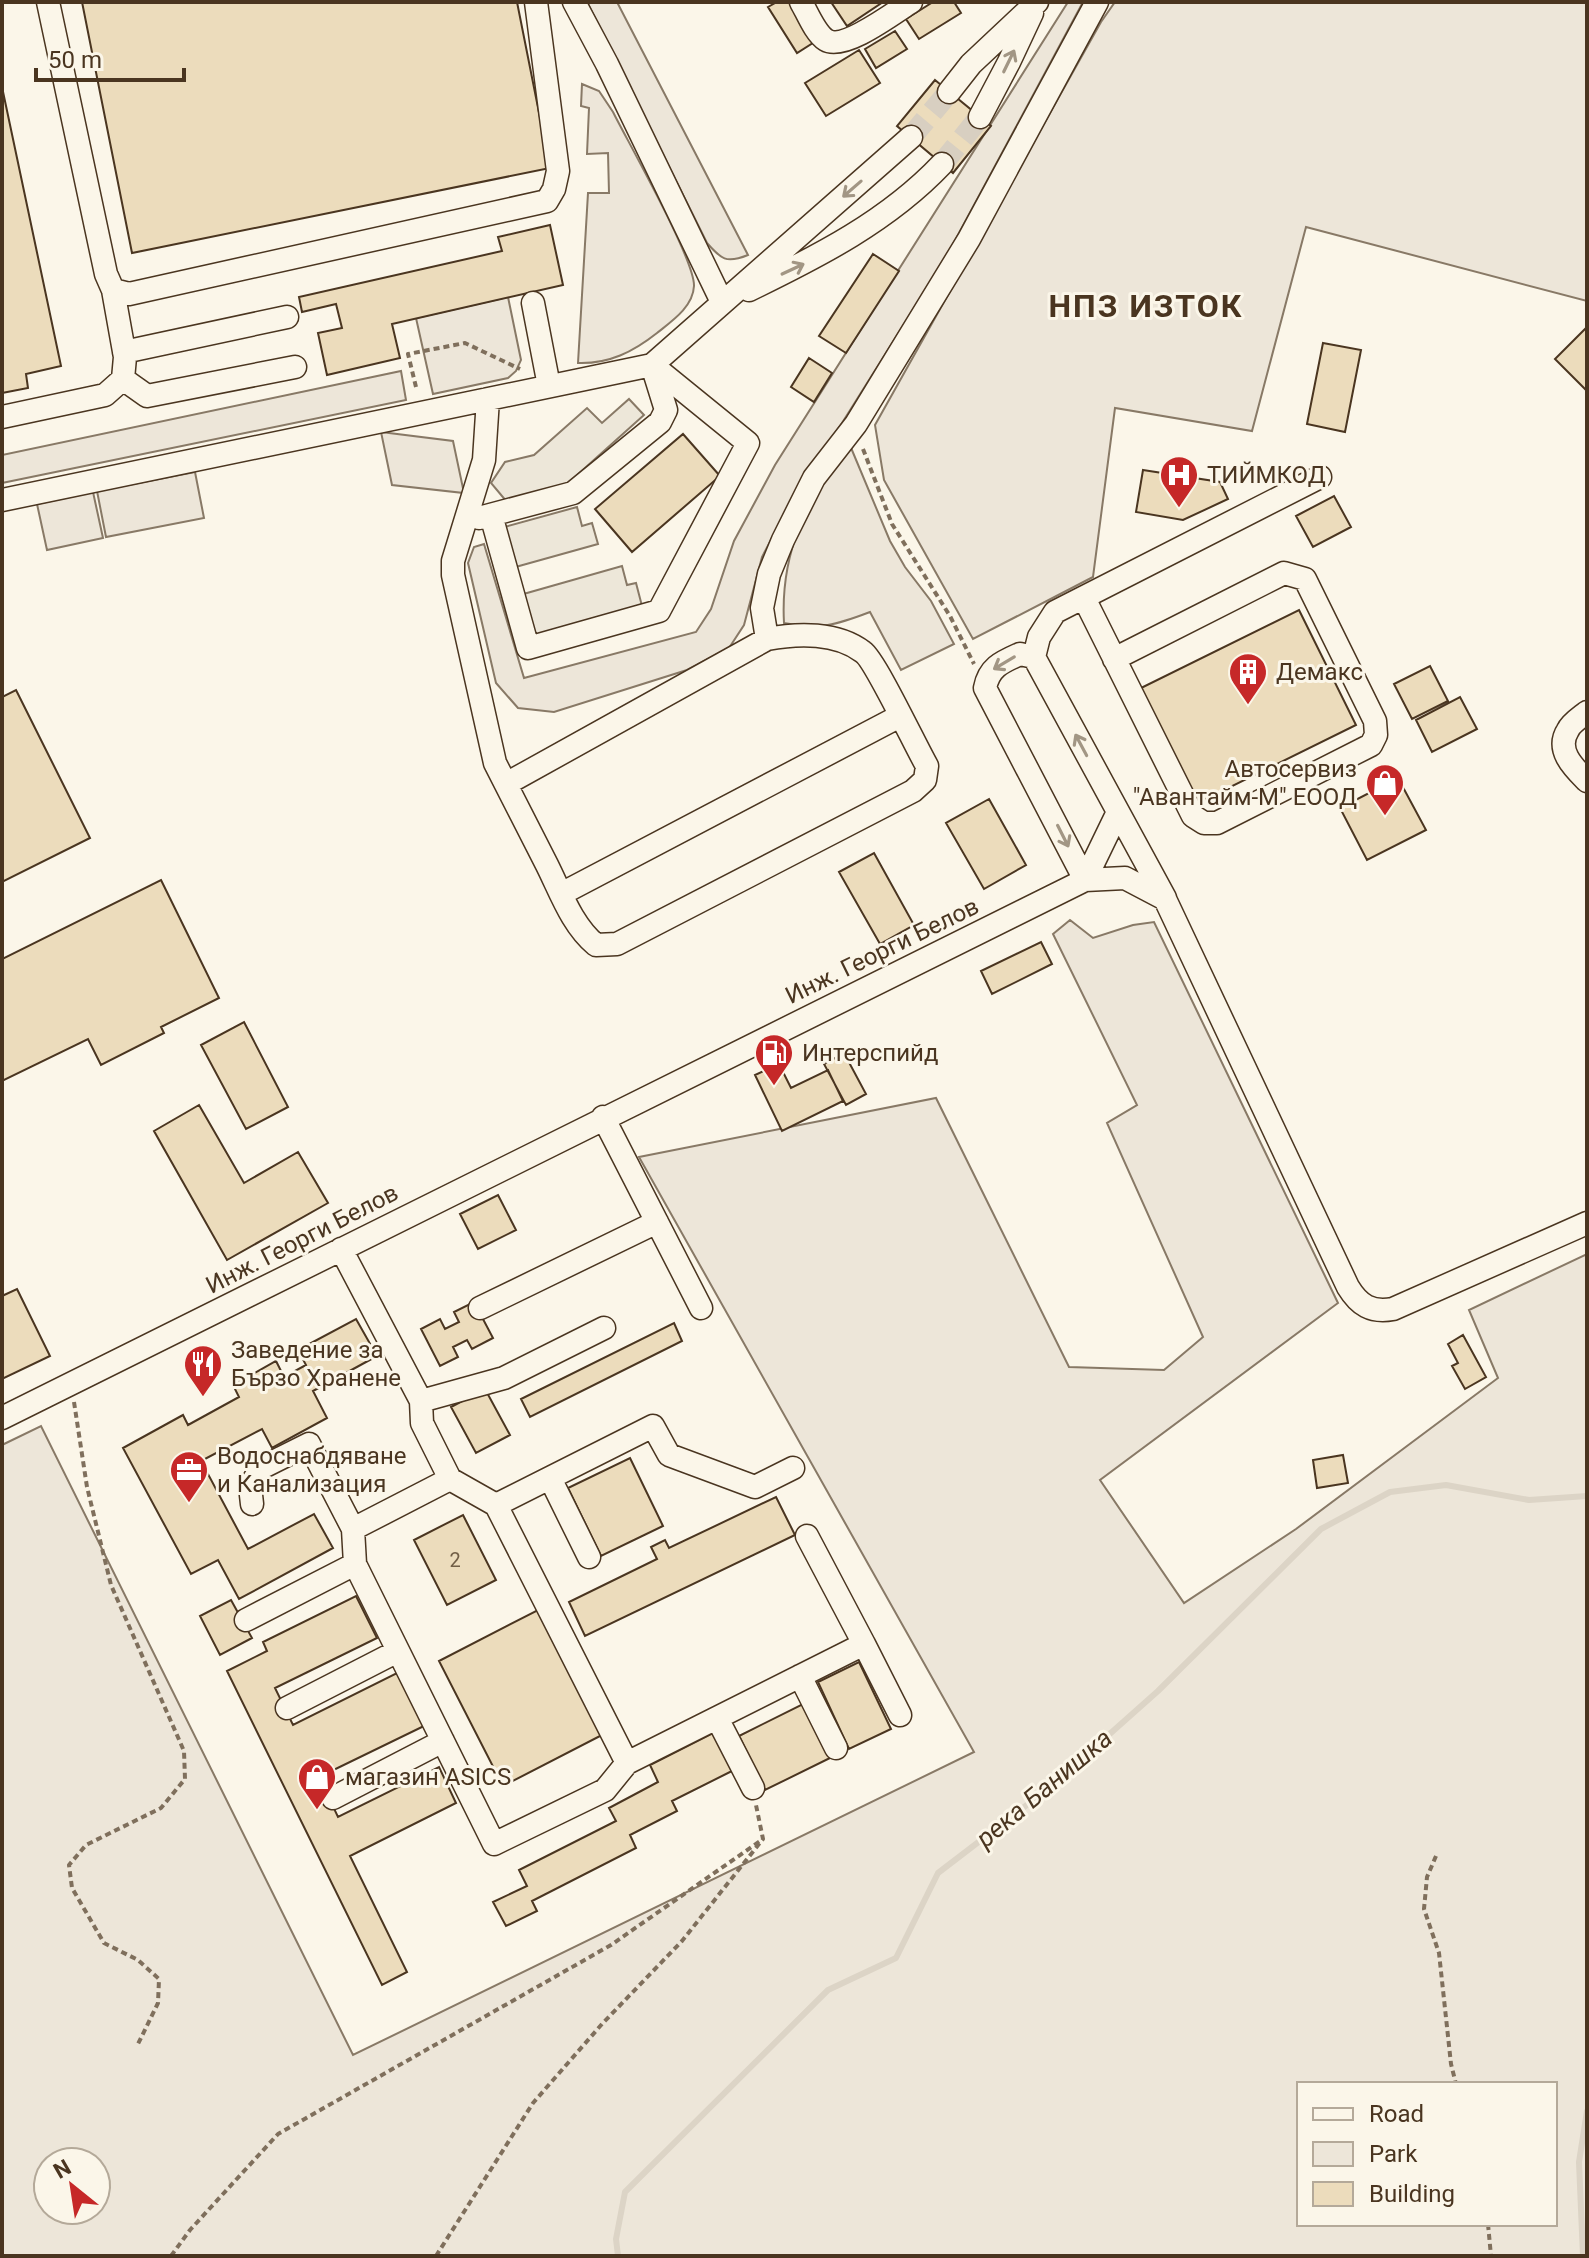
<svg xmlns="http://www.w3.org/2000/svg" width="1589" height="2258" viewBox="0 0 1589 2258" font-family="Roboto,sans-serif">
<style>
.green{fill:#ede6d9;stroke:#887966;stroke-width:2;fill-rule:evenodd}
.parking{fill:#ede7d9;stroke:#887966;stroke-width:2}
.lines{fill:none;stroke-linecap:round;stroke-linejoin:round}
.stream{stroke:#dcd4c6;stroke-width:6}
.building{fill:#ecdcbc;stroke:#4a3520;stroke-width:2}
.minor-tunnel{stroke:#d8cfc1;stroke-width:22;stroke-dasharray:22 11;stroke-linecap:butt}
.minor-casing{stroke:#4a3520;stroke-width:25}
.path{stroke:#7f6f5c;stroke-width:4;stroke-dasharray:6 4;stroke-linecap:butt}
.minor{stroke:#fbf6e9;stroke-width:22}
.oneway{stroke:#a29684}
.labels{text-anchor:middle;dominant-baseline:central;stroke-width:6;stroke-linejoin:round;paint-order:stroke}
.number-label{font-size:20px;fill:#725f47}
.poi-label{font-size:24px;fill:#4a3520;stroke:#fbf6e9;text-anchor:start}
.street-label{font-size:24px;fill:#4a3520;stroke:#fbf6e9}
.water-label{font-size:26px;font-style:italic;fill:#4a3520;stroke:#fbf6e9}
.district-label{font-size:32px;font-weight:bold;letter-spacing:2px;fill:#4a3520;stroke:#fbf6e9}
</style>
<rect width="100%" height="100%" fill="#fbf6e9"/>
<path class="green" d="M587,2H617L748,255C726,264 721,259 707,243Z
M1068,2H1083L945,259L842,423L802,481L762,557L744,625L729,648L687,670L554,712L518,708L496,683L468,563L474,547L484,544L524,678L696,632L711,609L734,541L775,465Z
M1115,2H1587V301L1306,227L1252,431L1115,408L1093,577L973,639L884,480L875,425L1101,22Z
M582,84L599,91L613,112C628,142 695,260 694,286C693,307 672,321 657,333C633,352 609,364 578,363L588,193H609L608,153L587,154L589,108L581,106Z
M508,297L521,360L516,371L508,378L433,394L416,318Z
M401,371L406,400L2,483V455Z
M381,432L453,441L464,493L392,485Z
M849,443L890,541L905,567L931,601L954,644L901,670L870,612C836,625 820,630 784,623C780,552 807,499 849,443Z
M195,472L204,518L106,537L97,491Z
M93,492L103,538L47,550L37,504Z
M1070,920L1093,938L1133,925L1154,922L1338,1303L1100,1480L1184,1603L1296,1529L1498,1378L1469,1310L1587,1254V2256H2V1445L41,1426L353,2055L974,1752L639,1157L936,1098L1069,1367L1164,1370L1203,1337L1107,1123L1137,1105L1053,934ZM1299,2084H1555V2224H1299ZM48,2162H96V2210H48Z"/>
<path class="parking" d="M629,399L644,415L566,485L507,502L491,483L505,462L534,455L587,408L602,423Z
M577,507L582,526L592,523L598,544L512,568L501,528Z
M622,566L627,585L636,583L642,606L532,637L520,595Z"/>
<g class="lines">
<path class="stream" d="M618,2256L616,2239L625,2192L828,1990L896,1958L938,1873L1049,1788L1158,1691L1321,1529L1390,1492L1446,1485L1529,1500L1587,1496
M1583,2256L1579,2162L1587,2111"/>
</g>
<path class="building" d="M82,2H517L550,168L132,253Z
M777,2H792L816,41L797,53L768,7Z
M831,2H883L847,26Z
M933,2H954L961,13L919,39L906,19Z
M895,31L907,49L876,68L865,49Z
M859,50L880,83L826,116L805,83Z
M935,80L991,126L953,173L897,126Z
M2,87L61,366L26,374L28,388L2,393Z
M550,225L563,285L392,324L400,358L327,375L318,333L342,328L336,304L302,312L299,297L502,251L498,237Z
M873,254L899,271L846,353L819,336Z
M1587,327V391L1555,359Z
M1323,343L1361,350L1345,432L1307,424Z
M809,358L832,373L814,402L791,387Z
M683,434L720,476L632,552L595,509Z
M1143,470L1220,482L1228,499L1183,520L1136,512Z
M1334,496L1351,527L1313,547L1296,516Z
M1299,610L1356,725L1198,803L1141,688Z
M1430,666L1448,701L1412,719L1394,684Z
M16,690L90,838L2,882V697Z
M1460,697L1477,729L1432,752L1416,720Z
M1398,778L1426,830L1367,860L1340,808Z
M989,799L1026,865L984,889L946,823Z
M874,853L914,925L880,944L839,872Z
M161,880L219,998L161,1027L164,1033L101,1065L88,1039L2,1081V959Z
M1041,942L1052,964L992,994L981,971Z
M244,1022L288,1107L246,1129L201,1045Z
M844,1053L866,1094L846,1105L824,1064Z
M779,1064L791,1088L828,1070L843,1101L782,1131L755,1075Z
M199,1105L244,1183L298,1152L328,1203L227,1260L154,1131Z
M498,1195L516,1230L478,1249L460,1214Z
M17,1289L50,1356L2,1379V1296Z
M474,1302L493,1338L472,1349L467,1340L453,1347L458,1357L440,1366L421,1329L440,1319L445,1329L459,1322L454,1312Z
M356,1319L377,1356L313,1391L327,1418L272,1448L262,1429L201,1461L248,1549L314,1514L333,1548L239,1599L218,1560L191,1574L123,1448L183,1415L188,1425L239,1397L233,1385L276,1361L284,1377L306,1365L298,1350Z
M674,1323L682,1341L530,1417L521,1399Z
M1463,1335L1486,1377L1465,1389L1452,1366L1458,1363L1448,1344Z
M485,1389L510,1435L476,1453L451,1407Z
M1343,1455L1348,1483L1317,1488L1313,1460Z
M630,1458L663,1526L601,1556L568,1488Z
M776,1497L795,1535L585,1636L569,1602L657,1559L651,1547L665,1540L669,1548Z
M463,1515L496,1580L447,1605L414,1540Z
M356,1596L377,1638L275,1688L293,1725L397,1673L424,1726L319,1777L338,1817L439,1767L456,1803L350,1856L407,1972L382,1985L227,1671L267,1651L263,1642Z
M231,1600L252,1638L220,1655L200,1616Z
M538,1610L602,1735L503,1786L439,1661Z
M859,1662L891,1729L849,1749L818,1682Z
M803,1704L830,1758L765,1790L739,1736Z
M713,1733L732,1771L672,1801L677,1811L630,1835L636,1848L532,1901L537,1911L506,1926L493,1902L527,1886L519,1870L616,1821L609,1808L658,1782L650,1765Z"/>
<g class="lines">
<path class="minor-tunnel" d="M911,137L949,92
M942,164L980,117"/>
<defs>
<path id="minor" d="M48,2L106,274L113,290L129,294L547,201L554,189L558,171L536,2
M574,2L607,64L722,302
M801,2C807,12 815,33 826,40C844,51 895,12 911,2
M949,92L971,64L1037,2
M980,117L1009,62L1032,13
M749,290C819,256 888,221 942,164
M533,303L549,386
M124,352L287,317
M123,379L147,396L295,367
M488,399L484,460L453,561V575L495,763C512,797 530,831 547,865C561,893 572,925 596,945L617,944L913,791L925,780L927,766C916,747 875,660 863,652C837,632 798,633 767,639L506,784
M2,417L105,395L123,379L125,357L113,290
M2,500L652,365L911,137
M491,515L528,648L659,611L748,443L652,365
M479,518L573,493L660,422L666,410L652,365
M1084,598L1193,816L1204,823H1217L1371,745L1376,735L1375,721L1305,579L1284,573L1114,659
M767,639L762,608L769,574L783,540L814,478L856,424L969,239L1097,2
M1034,657L1020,654C1002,662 989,667 985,688L1085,880
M1587,712C1581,717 1571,723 1568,730C1555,750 1574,768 1587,781
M1085,880L1117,814
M561,894L900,716
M1165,898L1034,657L1039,637L1055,612L1320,477
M603,1117L701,1308
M341,1249L421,1401L422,1423L450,1479L496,1505L627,1763L864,1644L807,1536
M480,1308L657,1222
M421,1401L504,1378L604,1328
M2,1418L1085,880L1125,878L1165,899L1348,1287C1359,1305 1371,1313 1393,1309L1587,1223
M550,1478L589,1557
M450,1479L353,1529L355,1564L494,1844L605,1790L627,1763
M252,1504L250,1486L261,1468L309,1444L353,1529
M496,1505L653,1426L669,1455L755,1487L793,1468
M246,1620L355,1564
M864,1644L900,1715
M800,1676L836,1748
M287,1708L398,1651
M717,1718L753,1788
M333,1798L443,1741"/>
</defs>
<use href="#minor" class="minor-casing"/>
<path class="path" d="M416,387L408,354L465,343L520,369
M863,449L892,524L950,616L974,664
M74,1402L87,1487L111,1585L184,1751L185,1779L161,1808L86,1845L69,1865L72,1888L104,1943L138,1960L159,1979L158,2003L138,2044
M1436,1856L1427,1877L1424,1909L1439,1953L1451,2064L1456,2084
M1488,2224L1491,2256
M171,2256L190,2230L278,2134L611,1945L763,1839
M436,2256L533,2103L602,2024L682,1941L763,1839L756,1805"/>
<use href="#minor" class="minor"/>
</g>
<defs><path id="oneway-shaft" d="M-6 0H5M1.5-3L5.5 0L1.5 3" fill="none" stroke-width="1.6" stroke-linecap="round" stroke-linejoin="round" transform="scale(2)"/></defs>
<g class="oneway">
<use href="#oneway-shaft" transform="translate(1009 61) rotate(-64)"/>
<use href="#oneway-shaft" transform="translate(852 189) rotate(139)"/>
<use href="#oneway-shaft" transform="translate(793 269) rotate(-25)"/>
<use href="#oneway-shaft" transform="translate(1004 663) rotate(149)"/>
<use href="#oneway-shaft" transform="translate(1081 745) rotate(-118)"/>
<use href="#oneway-shaft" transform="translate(1063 836) rotate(63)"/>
</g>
<defs>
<symbol id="hospital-pin" viewBox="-11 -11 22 30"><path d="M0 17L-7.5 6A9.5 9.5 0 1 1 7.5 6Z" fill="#c62828" stroke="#fbf6e9"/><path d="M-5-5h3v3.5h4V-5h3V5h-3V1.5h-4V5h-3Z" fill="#fff"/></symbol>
<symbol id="building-pin" viewBox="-11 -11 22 30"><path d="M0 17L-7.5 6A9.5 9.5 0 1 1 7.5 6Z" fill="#c62828" stroke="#fbf6e9"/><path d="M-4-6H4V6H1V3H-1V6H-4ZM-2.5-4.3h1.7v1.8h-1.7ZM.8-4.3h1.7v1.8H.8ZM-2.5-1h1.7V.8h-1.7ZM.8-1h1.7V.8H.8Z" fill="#fff"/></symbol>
<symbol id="shop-pin" viewBox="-11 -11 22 30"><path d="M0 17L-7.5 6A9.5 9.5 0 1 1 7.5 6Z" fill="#c62828" stroke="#fbf6e9"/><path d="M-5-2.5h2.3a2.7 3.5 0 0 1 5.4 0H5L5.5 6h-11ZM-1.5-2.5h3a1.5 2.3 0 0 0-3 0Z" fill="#fff"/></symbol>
<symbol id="fuel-pin" viewBox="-11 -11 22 30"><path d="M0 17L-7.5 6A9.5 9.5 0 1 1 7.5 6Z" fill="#c62828" stroke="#fbf6e9"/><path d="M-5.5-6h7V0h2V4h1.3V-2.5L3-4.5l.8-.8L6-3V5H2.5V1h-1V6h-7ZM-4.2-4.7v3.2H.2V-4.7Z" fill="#fff"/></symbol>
<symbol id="restaurant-pin" viewBox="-11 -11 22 30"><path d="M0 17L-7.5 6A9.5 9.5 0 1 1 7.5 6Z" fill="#c62828" stroke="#fbf6e9"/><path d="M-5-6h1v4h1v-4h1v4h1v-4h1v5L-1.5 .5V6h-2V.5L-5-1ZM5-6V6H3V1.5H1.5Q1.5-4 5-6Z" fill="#fff"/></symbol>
<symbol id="office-pin" viewBox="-11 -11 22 30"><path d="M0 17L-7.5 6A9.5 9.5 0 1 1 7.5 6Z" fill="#c62828" stroke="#fbf6e9"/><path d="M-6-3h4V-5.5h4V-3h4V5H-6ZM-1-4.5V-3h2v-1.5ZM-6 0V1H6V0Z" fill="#fff"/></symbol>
</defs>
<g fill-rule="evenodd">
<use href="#hospital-pin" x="1157" y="453" width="44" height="60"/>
<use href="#building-pin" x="1226" y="650" width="44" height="60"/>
<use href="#shop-pin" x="1363" y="761" width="44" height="60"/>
<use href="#fuel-pin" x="752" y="1031" width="44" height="60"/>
<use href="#restaurant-pin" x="181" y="1342" width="44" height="60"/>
<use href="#office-pin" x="167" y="1448" width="44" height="60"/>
<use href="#shop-pin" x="295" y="1755" width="44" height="60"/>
</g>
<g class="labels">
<g class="number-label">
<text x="455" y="1560">2</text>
</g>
<g class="poi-label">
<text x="1207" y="475">ТИЙМКОД</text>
<text x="1276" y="672">Демакс</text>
<text x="1357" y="769" text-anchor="end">Автосервиз<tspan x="1357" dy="28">"Авантайм-М" ЕООД</tspan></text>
<text x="802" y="1053">Интерспийд</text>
<text x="231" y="1350">Заведение за<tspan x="231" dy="28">Бързо Хранене</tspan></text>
<text x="217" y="1456">Водоснабдяване<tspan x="217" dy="28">и Канализация</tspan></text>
<text x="345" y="1777">магазин ASICS</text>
</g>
<g class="street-label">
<text transform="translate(882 951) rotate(-26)">Инж. Георги Белов</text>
<text transform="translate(302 1239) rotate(-27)">Инж. Георги Белов</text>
</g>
<g class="water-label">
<text transform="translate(1044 1788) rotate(-40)">река Банишка</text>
</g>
<g class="district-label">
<text x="1146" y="306">НПЗ ИЗТОК</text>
</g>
</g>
<rect width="1589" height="2258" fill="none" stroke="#4a3520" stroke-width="8"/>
<rect x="1297" y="2082" width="260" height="144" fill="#fbf6e9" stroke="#b4a999" stroke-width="2"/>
<rect x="1313" y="2108" width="40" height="12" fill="#fbf6e9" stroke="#b4a999" stroke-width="2"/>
<text x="1369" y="2122" font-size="24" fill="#4a3520">Road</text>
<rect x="1313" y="2142" width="40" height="24" fill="#ede6d9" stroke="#b4a999" stroke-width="2"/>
<text x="1369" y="2162" font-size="24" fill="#4a3520">Park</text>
<rect x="1313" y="2182" width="40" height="24" fill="#ecdcbc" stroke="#b4a999" stroke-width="2"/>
<text x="1369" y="2202" font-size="24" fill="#4a3520">Building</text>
<g transform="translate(72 2186) rotate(330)"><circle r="38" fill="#fbf6e9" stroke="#b4a999" stroke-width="2"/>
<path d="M0-6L14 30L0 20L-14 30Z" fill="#c62828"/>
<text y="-12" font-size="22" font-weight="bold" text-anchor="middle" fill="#4a3520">N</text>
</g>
<path d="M36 68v12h148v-12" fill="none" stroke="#4a3520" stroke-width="4"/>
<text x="48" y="68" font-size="24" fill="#4a3520" stroke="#fbf6e9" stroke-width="6" paint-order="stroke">50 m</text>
</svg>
